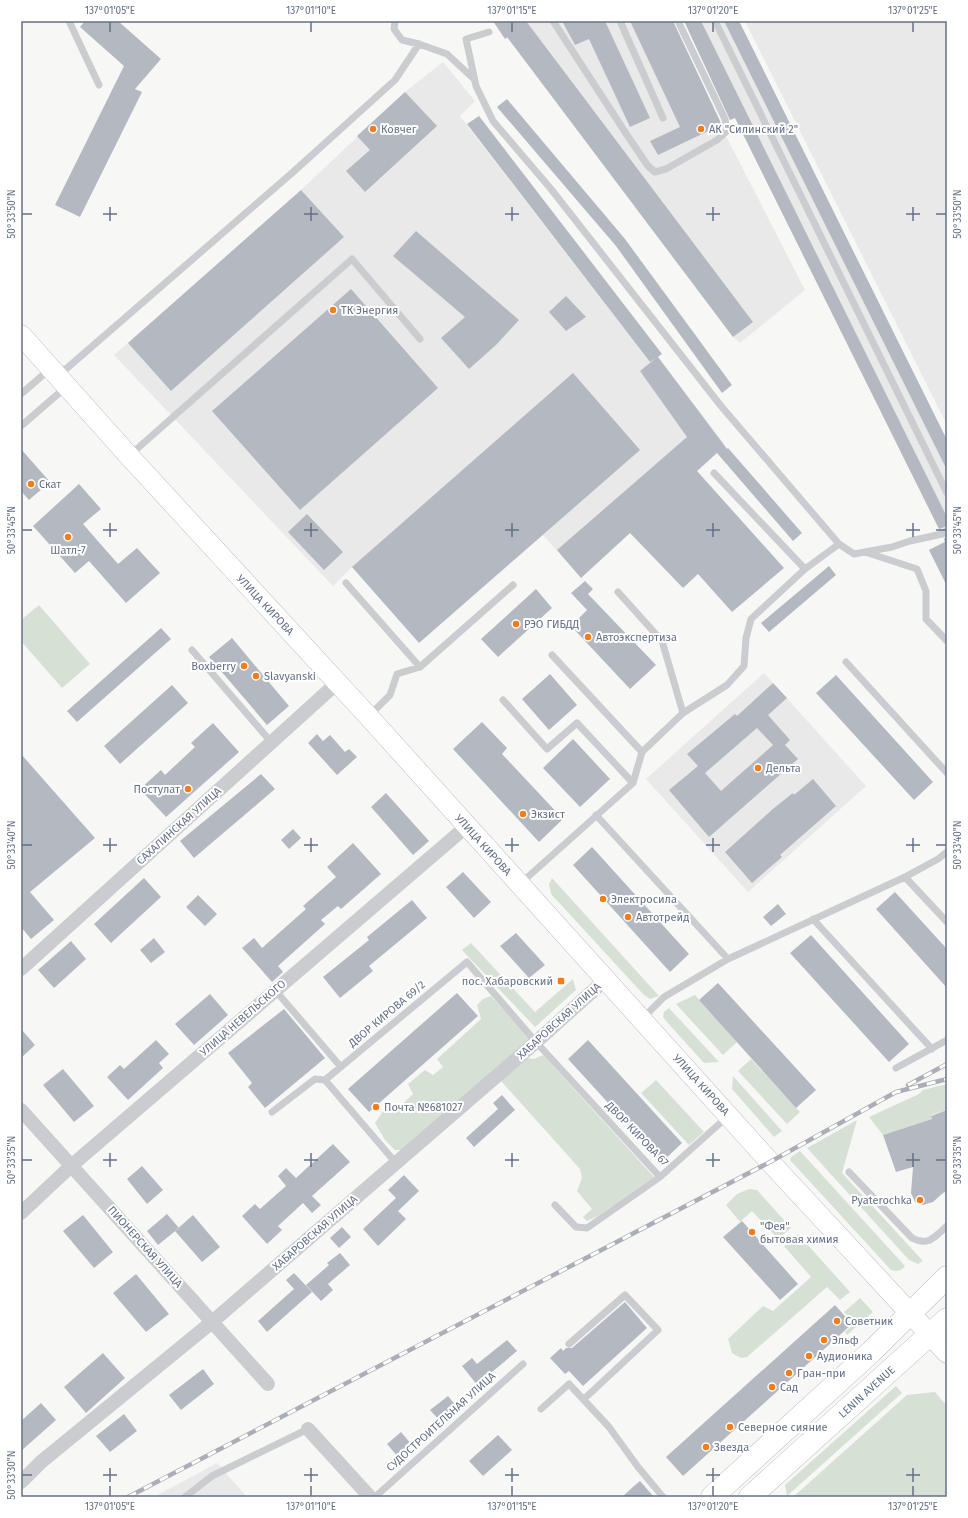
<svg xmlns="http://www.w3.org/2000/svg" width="968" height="1518" viewBox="0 0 968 1518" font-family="'Fira Sans',sans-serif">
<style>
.built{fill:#e8e9e8}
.green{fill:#d7e0d5}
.building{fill:#b4b9c1;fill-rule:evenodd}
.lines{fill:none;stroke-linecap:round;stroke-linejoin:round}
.secondary-casing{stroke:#bbbec5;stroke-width:21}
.primary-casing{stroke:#bcbec3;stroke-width:23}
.lane{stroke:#caccd0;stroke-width:7}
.street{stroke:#caccd0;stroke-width:14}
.secondary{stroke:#fff;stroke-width:20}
.primary{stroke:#fff;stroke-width:22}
.rail-casing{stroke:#abaeb6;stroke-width:4.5}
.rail{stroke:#fff;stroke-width:3;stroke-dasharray:9;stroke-linecap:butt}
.ticks{fill:none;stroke:#647088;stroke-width:1.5}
.poi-dot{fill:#f27d1a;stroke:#fff;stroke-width:1.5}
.labels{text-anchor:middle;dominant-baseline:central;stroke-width:4;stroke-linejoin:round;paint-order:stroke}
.poi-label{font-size:11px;fill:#647088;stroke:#fff;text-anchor:start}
.street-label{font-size:11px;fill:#647088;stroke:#fff}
.neatline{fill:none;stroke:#647088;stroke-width:1.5}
.ticks-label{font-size:10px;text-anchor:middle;fill:#647088}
</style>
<rect width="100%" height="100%" fill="#f7f8f5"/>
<path class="built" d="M493,21H667L805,290L740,343L733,337L508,38L505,39Z
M687,21H739L947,440V586L929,550L945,541Z
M745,21H947V425Z
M443,62L475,101L460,116L650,362L658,357L725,445L581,578L543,535L419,642L352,567L333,586L114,355L301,190L405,92Z
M764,673L866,786L748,892L646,779Z
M217,1463L247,1497H154Z"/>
<path class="green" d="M39,605L90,664L62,688L21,641V620Z
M552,878L659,996L650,999L644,995L551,894L549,884Z
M471,943L535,1012L573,979L576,990L535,1027L462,950Z
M695,995L737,1042L723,1055L676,1004Z
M491,996L531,1040L404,1150H395L385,1140L375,1123L383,1111L393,1104L397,1109L413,1094L408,1084L425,1070L433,1075L443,1067L437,1059L481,1019L477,1005L483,999Z
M669,1008L719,1062L704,1063L666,1021L663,1017L664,1012Z
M543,1055L654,1177L598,1216L587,1221L583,1217L592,1209L577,1191L582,1178L580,1169L501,1081L526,1058L534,1059Z
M751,1059L800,1112L787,1124L738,1071Z
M733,1076L782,1131L774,1137L732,1089Z
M656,1080L704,1132L689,1145L641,1093Z
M947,1084V1110L931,1115L932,1119L883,1135L869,1117L919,1094L923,1090Z
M857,1120L842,1173L923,1261L918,1264L909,1260L807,1148Z
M800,1151L905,1266C901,1271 897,1272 891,1270L790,1160L791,1157Z
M749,1189L757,1190L791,1228L778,1239L752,1211L740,1222L726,1205L737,1194Z
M798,1234L850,1292L840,1300L827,1287L747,1357L741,1358L732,1353L728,1339L763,1306L773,1311L811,1277L784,1246Z
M860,1298L873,1312L847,1335L845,1332L855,1323L844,1312Z
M896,1386L902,1393L787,1496L785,1485Z
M935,1392L947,1406V1497H793L907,1395Z"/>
<path class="building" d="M85,21H118L161,59L135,89L142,92L80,217L55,205L124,66L80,27Z
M493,21H526L753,322L733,337L507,37L505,39Z
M562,21H605L650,118L630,127L589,39L575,45Z
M630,21H673L720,121L721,125L658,155L650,141L680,127Z
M684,21H701L947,517V526L939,529L735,118L730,120Z
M724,21H739L947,440V470Z
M405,92L437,126L365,192L346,171L370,150L357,136Z
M507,99L625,239L732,385L722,393L616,246L497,107Z
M479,116L662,354L658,357L727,449L728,448L802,533L793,541L717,453L697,471L784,568L732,612L698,574L683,588L630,533L581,578L557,550L687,437L640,371L656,358L650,362L467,124Z
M301,190L344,237L171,391L128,343Z
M416,231L519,320L496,345L469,369L441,338L465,317L393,256Z
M351,289L438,388L300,510L212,411Z
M566,296L586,317L566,331L549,312Z
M573,373L640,450L419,643L352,567Z
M21,449L50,482L29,500L21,491Z
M79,484L101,509L83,524L118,564L137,548L160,573L126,603L89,561L75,573L33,526Z
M307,514L343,552L324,570L288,532Z
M947,537V586L929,550L945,542L944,539Z
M829,566L836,575L769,632L761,623Z
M585,581L593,589L588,594L656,665L630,689L571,626L587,610L571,593Z
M536,589L552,608L498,657L481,639Z
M161,628L171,639L77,722L67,711Z
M232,638L289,706L267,725L209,657Z
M550,674L577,705L549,730L522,699Z
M836,675L933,782L914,800L816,693Z
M773,683L787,698L768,715L790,740L785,745L798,759L709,837L669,790L698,766L687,754L735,714L737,716ZM757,728L773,745L721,791L705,773Z
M172,685L188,703L120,764L104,746Z
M482,722L507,748L502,754L563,819L539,842L453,749Z
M213,723L239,752L166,817L140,789L161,770L165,775L195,747L191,743Z
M317,734L323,741L330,735L345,752L349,749L357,757L337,775L308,743Z
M573,739L610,779L580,807L543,768Z
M21,754L95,838L30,892L54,920L31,939L21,927Z
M261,774L275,789L194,858L180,841Z
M813,779L836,806L780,855L782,857L752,883L725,852L774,808L793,793L794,795Z
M386,793L429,841L413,855L371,807Z
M293,829L301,838L289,849L281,840Z
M353,843L381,874L341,909L338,906L321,920L325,924L278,966L283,972L272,982L242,948L254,938L262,948L306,909L303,906L336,877L327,867Z
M592,847L689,954L670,972L573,865Z
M463,872L491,902L474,918L446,887Z
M144,878L161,897L111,943L94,924Z
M895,892L947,949V988L876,909Z
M198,895L217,914L205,926L186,907Z
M412,900L427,918L369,966L373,971L340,998L323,977L369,940L367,937Z
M778,904L786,914L771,926L763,917Z
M516,933L545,965L529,978L500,946Z
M811,935L909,1044L889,1062L790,953Z
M154,938L165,952L151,963L140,950Z
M71,941L86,959L54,988L38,970Z
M718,983L816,1090L796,1108L699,1000Z
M457,993L478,1016L369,1112L348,1089Z
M210,994L228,1015L194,1045L175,1024Z
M284,1009L325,1058L265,1108L248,1087L252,1083L228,1053Z
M21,1029L35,1045L21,1058Z
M156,1040L169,1054L159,1063L163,1068L128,1100L107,1077L120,1065L124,1069Z
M588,1040L682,1143L662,1162L568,1059Z
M63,1069L94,1106L74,1122L43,1085Z
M502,1095L515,1110L474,1147L466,1138L498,1109L493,1103Z
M947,1110V1191L943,1193L933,1202L923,1205L915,1202L911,1193L913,1167L896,1172L883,1135L932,1119L931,1116Z
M333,1144L350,1162L312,1196L321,1205L312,1213L303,1203L278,1226L282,1230L267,1244L242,1216L255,1204L260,1209L286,1186L278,1176L286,1168L296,1178Z
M142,1166L163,1190L147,1204L127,1179Z
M404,1175L419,1191L398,1211L406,1219L378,1246L363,1229L396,1198L388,1190Z
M167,1214L179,1228L158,1245L147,1231Z
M83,1215L113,1252L94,1268L63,1231Z
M193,1215L220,1247L202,1262L175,1231Z
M742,1221L798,1284L780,1300L723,1237Z
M342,1227L351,1237L339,1248L330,1238Z
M340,1253L350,1265L328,1284L333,1290L321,1301L306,1285L329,1265L327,1263Z
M294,1273L312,1292L267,1332L258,1321L294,1289L286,1280Z
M136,1274L169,1314L146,1332L113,1293Z
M625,1302L647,1328L583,1386L569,1371L565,1374L550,1358L561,1348L563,1351L566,1348H572Z
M835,1305L852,1324L683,1476L666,1457Z
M507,1340L517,1351L492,1372L478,1386L462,1366L472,1358L477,1364Z
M103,1353L125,1378L86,1413L64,1387Z
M203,1369L214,1384L181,1410L169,1395Z
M448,1396L457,1407L440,1421L430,1410Z
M41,1403L56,1420L21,1451V1421Z
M124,1414L137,1431L110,1452L96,1436Z
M401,1432L412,1445L398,1457L387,1444Z
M498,1435L512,1450L483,1476L469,1461Z
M640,1481L654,1497H622L634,1486Z"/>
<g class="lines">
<defs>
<path id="secondary" d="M21,335L129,456L369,717L770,1162L947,1353"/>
<path id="primary" d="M712,1497L871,1352L947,1277
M750,1497L947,1319"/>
</defs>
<use href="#secondary" class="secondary-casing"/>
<use href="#primary" class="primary-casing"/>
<path class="lane" d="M69,21L99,85
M395,21L394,29L402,40L419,44L447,54L474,79
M553,21L627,135L648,166L655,172L666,169L717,140L727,131L725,119L678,21
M620,21L663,118
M715,21L947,493
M489,32L466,39L476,86L493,121L551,189L721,406L839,544L805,569
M21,394L50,369H66L292,173L395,80L419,44
M21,426L66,387
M130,455L352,259L420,339
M839,544L854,554L892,547L910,541L942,534L947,531
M865,552L917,569L926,591V619L947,641
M346,583L420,667
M618,592L662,641L683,713L642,752
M192,650L272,743
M846,662L947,773
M503,700L547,749L577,723L633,783
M683,713L727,685L744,666L746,638L751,619L805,569L714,473
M370,715L390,695L397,674L420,667L513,585
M596,815L728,959
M905,877L947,922
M521,883L633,783L642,752L552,655
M813,919L932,1049
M275,990L341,1067
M643,1018L664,997L728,959L905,877L938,859L947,852
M896,1068L947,1040
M272,1112L315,1079L325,1080
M396,1163L325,1080L467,962L536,1042L660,1177L727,1117
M849,1172L912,1238C929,1247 935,1236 947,1226
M555,1205L576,1227L587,1228L660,1177
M569,1344L625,1295L658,1330L584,1399
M541,1409L569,1384L609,1427L638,1467L663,1497
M185,1497L212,1476L308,1429
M375,1497L523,1364"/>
<path class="street" d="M21,969L337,683
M21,1110L268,1384
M21,1213L71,1166L467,826
M308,1429L370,1497
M21,1482L41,1462L212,1322L536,1042L605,980"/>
<use href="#secondary" class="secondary"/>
<use href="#primary" class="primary"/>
<defs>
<path id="rail" d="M908,1085L947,1064
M128,1497L770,1162L896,1092L947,1079"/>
</defs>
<use href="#rail" class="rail-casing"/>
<use href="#rail" class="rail"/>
</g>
<path class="ticks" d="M110,22V32M311,22V32M512,22V32M713,22V32M913,22V32M110,207V221M311,207V221M512,207V221M713,207V221M913,207V221M22,214H32M103,214H117M304,214H318M505,214H519M706,214H720M906,214H920M936,214H946M110,523V537M311,523V537M512,523V537M713,523V537M913,523V537M22,530H32M103,530H117M304,530H318M505,530H519M706,530H720M906,530H920M936,530H946M110,838V852M311,838V852M512,838V852M713,838V852M913,838V852M22,845H32M103,845H117M304,845H318M505,845H519M706,845H720M906,845H920M936,845H946M110,1153V1167M311,1153V1167M512,1153V1167M713,1153V1167M913,1153V1167M22,1160H32M103,1160H117M304,1160H318M505,1160H519M706,1160H720M906,1160H920M936,1160H946M110,1468V1482M311,1468V1482M512,1468V1482M713,1468V1482M913,1468V1482M22,1475H32M103,1475H117M304,1475H318M505,1475H519M706,1475H720M906,1475H920M110,1486V1496M311,1486V1496M512,1486V1496M713,1486V1496M913,1486V1496"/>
<g class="poi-dot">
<circle cx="373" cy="129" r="4"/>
<circle cx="701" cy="129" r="4"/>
<circle cx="333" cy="310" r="4"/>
<circle cx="31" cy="484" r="4"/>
<circle cx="68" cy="537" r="4"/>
<circle cx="516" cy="624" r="4"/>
<circle cx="588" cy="637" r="4"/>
<circle cx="244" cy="666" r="4"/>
<circle cx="256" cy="676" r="4"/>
<circle cx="758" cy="768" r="4"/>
<circle cx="188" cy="789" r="4"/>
<circle cx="523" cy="814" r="4"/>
<circle cx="603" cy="899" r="4"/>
<circle cx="628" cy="917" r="4"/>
<rect x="557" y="977" width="8" height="8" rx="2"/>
<circle cx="376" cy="1107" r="4"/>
<circle cx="920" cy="1200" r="4"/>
<circle cx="752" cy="1232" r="4"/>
<circle cx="837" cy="1321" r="4"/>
<circle cx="824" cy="1340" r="4"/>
<circle cx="809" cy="1356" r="4"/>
<circle cx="789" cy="1373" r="4"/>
<circle cx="772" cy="1387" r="4"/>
<circle cx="730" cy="1427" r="4"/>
<circle cx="706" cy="1447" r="4"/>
</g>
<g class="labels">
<g class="poi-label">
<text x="381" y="129">Ковчег</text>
<text x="709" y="129">АК "Силинский 2"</text>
<text x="341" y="310">ТК Энергия</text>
<text x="39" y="484">Скат</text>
<text x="68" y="550" text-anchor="middle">Шатл-7</text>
<text x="524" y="624">РЭО ГИБДД</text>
<text x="596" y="637">Автоэкспертиза</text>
<text x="236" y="666" text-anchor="end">Boxberry</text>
<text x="264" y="676">Slavyanski</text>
<text x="766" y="768">Дельта</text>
<text x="180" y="789" text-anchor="end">Постулат</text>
<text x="531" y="814">Экзист</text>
<text x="611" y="899">Электросила</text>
<text x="636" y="917">Автотрейд</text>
<text x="553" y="981" text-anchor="end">пос. Хабаровский</text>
<text x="384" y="1107">Почта №681027</text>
<text x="912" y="1200" text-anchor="end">Pyaterochka</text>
<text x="760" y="1226">"Фея"<tspan x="760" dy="13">бытовая химия</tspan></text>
<text x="845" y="1321">Советник</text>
<text x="832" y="1340">Эльф</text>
<text x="817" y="1356">Аудионика</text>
<text x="797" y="1373">Гран-при</text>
<text x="780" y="1387">Сад</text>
<text x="738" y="1427">Северное сияние</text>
<text x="714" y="1447">Звезда</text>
</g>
<g class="street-label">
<text transform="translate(265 605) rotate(47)">УЛИЦА КИРОВА</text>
<text transform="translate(179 826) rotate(-42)">САХАЛИНСКАЯ УЛИЦА</text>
<text transform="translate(483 845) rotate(48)">УЛИЦА КИРОВА</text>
<text transform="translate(387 1014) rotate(-40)">ДВОР КИРОВА 69/2</text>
<text transform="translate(243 1018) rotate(-41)">УЛИЦА НЕВЕЛЬСКОГО</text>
<text transform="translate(559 1021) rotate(-42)">ХАБАРОВСКАЯ УЛИЦА</text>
<text transform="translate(701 1085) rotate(48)">УЛИЦА КИРОВА</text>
<text transform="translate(637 1134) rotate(46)">ДВОР КИРОВА 67</text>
<text transform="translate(315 1233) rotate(-41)">ХАБАРОВСКАЯ УЛИЦА</text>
<text transform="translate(145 1247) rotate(48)">ПИОНЕРСКАЯ УЛИЦА</text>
<text transform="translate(867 1392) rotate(-42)">LENIN AVENUE</text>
<text transform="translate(441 1422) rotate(-42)">СУДОСТРОИТЕЛЬНАЯ УЛИЦА</text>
</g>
</g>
<rect width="968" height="1518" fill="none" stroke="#ffffff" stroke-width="44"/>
<rect x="22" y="22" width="924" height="1474" class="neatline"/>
<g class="ticks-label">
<text x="110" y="14">137°01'05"E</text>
<text x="311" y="14">137°01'10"E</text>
<text x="512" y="14">137°01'15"E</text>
<text x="713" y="14">137°01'20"E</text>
<text x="913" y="14">137°01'25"E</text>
<text transform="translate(11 214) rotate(-90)" y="4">50°33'50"N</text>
<text transform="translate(957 214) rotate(-90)" y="4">50°33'50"N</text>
<text transform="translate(11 530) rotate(-90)" y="4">50°33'45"N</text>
<text transform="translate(957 530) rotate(-90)" y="4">50°33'45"N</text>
<text transform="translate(11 845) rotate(-90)" y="4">50°33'40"N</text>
<text transform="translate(957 845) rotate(-90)" y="4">50°33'40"N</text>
<text transform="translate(11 1160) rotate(-90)" y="4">50°33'35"N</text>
<text transform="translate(957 1160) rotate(-90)" y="4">50°33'35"N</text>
<text transform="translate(11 1475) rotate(-90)" y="4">50°33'30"N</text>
<text x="110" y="1510">137°01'05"E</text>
<text x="311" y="1510">137°01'10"E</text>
<text x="512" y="1510">137°01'15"E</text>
<text x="713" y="1510">137°01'20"E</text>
<text x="913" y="1510">137°01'25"E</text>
</g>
</svg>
